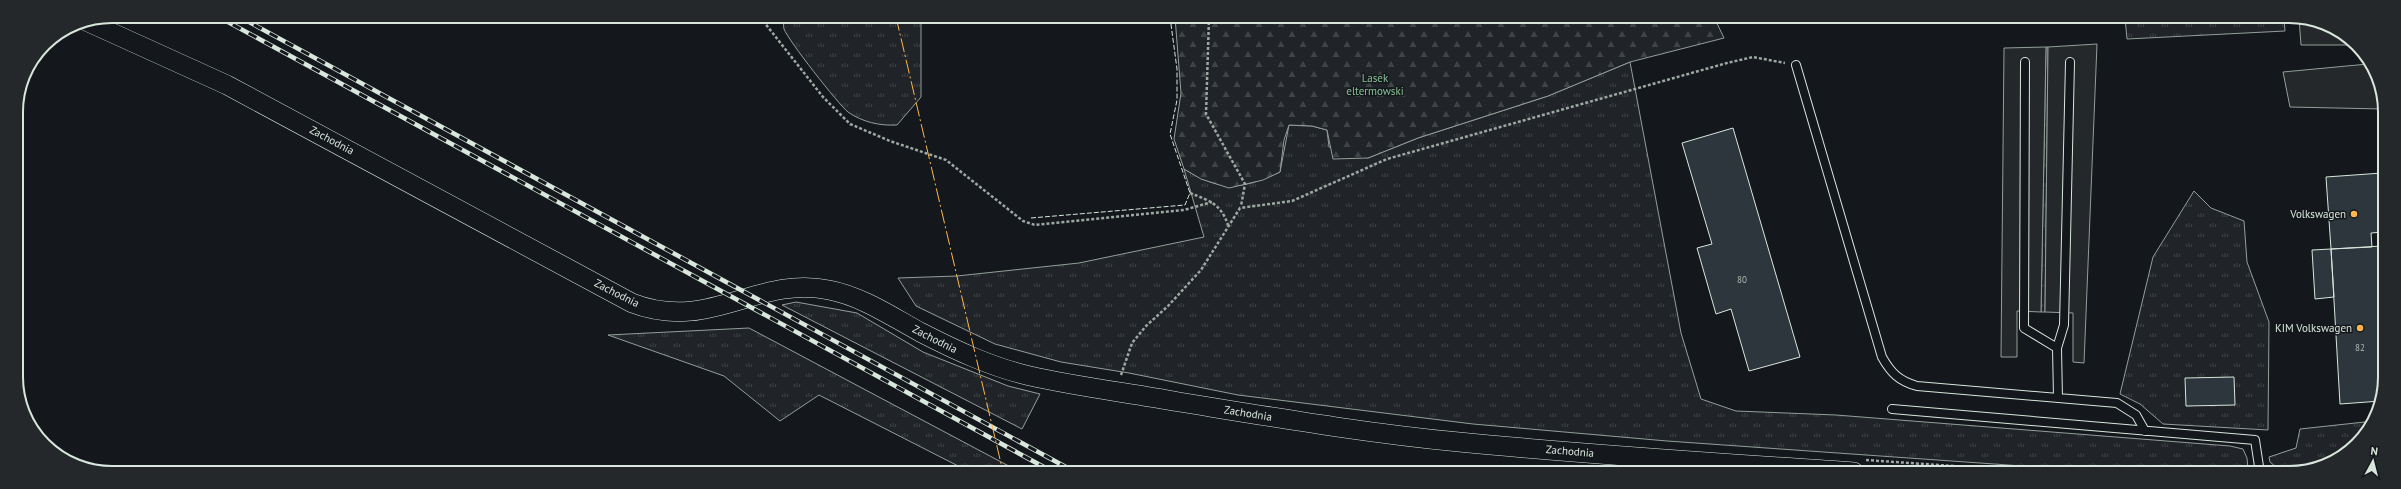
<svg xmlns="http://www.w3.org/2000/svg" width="2401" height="489" viewBox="0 0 2401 489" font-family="'PT Sans',sans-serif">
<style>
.grass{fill:url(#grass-tufts);stroke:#939e99}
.forest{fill:url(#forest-firs);stroke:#939e99}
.parking{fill:#24282b;stroke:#939e99}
.building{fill:#2c363c;stroke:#d8e6dc}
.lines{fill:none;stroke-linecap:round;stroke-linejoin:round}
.service-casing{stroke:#d8e6dc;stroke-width:10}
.tertiary-casing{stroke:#d8e6dc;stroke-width:20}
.path{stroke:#9da8a2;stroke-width:2.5;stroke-dasharray:3 2;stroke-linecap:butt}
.service{stroke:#14181c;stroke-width:8}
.tertiary{stroke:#14181c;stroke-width:19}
.rail-casing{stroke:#d8e6dc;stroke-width:4.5}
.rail{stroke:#14181c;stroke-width:3;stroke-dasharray:9;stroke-linecap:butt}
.fence{stroke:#d8e6dc;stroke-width:1;stroke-dasharray:5 2;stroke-linecap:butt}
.power{stroke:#ffb74d;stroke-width:1;stroke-dasharray:14 3 2 3;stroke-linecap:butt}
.poi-dot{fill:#ffb74d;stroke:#14181c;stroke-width:1.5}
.labels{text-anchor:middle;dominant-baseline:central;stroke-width:3;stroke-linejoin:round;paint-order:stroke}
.number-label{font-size:9px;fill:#adbab4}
.park-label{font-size:11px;fill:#8ac095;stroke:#14181c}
.street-label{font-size:11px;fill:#d8e6dc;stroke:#14181c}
.poi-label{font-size:11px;fill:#d8e6dc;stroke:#14181c;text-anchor:end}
.rim{fill:none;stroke:#d8e6dc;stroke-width:2}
</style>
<defs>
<pattern id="grass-tufts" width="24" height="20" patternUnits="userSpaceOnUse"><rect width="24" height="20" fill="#202428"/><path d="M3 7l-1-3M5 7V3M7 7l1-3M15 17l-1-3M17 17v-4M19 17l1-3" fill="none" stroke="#404447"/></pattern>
<pattern id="forest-firs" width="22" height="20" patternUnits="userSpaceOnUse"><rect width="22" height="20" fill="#202428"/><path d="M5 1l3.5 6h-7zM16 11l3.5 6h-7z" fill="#404447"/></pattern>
</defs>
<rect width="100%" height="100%" fill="#14181c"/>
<path class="grass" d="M784,17H921V97L897,125C880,126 862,122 848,112C838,104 788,40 784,29C783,25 784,20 784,17Z
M2125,18H2284L2285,31L2127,39Z
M2046,47H2048L2045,312H2041Z
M1630,62L1681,333L1701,399L1736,411L1836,415L2230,446L2243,449L2247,458L2248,469L2243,473H2122L1667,441L1473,424L1238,395L1129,373L1061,362L995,344L916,306L898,278L957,276L1079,263L1204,237L1184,169C1222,192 1240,190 1280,172L1289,125L1312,126L1327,130L1329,147L1368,158L1418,138L1548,96Z
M2194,191L2211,208L2244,221L2247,262L2269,322L2268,430L2163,424L2140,404L2120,394L2153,257Z
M796,302L857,313L923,352L1008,386L1040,394L1022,429L782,305Z
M749,328L1020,472H970L819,395L780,421L724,376L608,335Z
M2374,421L2353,449L2331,463L2281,471L2270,462L2269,457L2296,448L2300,429Z"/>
<path class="forest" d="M1175,17H1714L1724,38L1630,62L1548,96L1418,138L1368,158L1333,159L1327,130L1312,126L1289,125L1284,140L1280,172L1263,180L1229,188L1201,179L1184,169L1174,139L1181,93Z"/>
<path class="parking" d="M2299,18H2308L2357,45H2301Z
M2097,44L2084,363L2073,362V313L2045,312L2048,47Z
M2046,47L2041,312L2017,311V357H2001L2004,48Z
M2368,64L2383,93V109L2290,107L2283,72Z"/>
<path class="building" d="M1733,128L1800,357L1749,371L1731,309L1716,314L1697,248L1712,244L1682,143Z
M2382,173L2383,232L2371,233L2372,247L2331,249L2326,177Z
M2382,246L2383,396L2381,401L2340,404L2331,249Z
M2331,249L2334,297L2315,299L2312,250Z
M2234,377L2235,405L2186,406L2185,378Z"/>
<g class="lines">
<defs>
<path id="service" d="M2025,62L2024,328L2057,348L2058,398
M1796,65L1882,357C1891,373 1899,381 1917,386L2117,403L2136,415L2145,431
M2057,348L2064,325L2070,62
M1892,409L2255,440L2260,473"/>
<path id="tertiary" d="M86,21L227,85L632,303C710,333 757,275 829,290C861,296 891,316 920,332C955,350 991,367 1030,376C1079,387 1130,393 1179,402C1272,417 1365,433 1459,442C1591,455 1723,463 1854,472"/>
</defs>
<use href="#service" class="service-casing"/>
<use href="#tertiary" class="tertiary-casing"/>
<path class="path" d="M760,17L823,97L850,124L890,141L946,160L1023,221L1035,225L1184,210L1212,202
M1209,17L1206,114L1245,184L1241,206
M1190,193C1210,201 1221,204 1228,225
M1121,375L1132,343L1146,326L1168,306L1201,270L1240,208L1292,201L1387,159L1727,63L1753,57L1785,63
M1866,460L2055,473"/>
<use href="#service" class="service"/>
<use href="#tertiary" class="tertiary"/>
<defs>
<path id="rail" d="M217,16L1053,472
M238,16L1075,472"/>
</defs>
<use href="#rail" class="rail-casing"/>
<use href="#rail" class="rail"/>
<path class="fence" d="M1031,218L1185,205L1190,193L1170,134L1177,100V69L1170,17"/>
<path class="power" d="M896,17L1003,472"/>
</g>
<g class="poi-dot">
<circle cx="2354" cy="214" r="4"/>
<circle cx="2360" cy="328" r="4"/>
</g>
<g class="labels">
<g class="number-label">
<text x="1742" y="279">80</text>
<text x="2360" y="347">82</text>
</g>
<g class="park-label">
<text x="1375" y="78">Lasek<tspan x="1375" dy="13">eltermowski</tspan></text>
</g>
<g class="street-label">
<text transform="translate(332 140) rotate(28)">Zachodnia</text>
<text transform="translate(617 293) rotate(27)">Zachodnia</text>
<text transform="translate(935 339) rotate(27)">Zachodnia</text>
<text transform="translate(1248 413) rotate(9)">Zachodnia</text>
<text transform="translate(1570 451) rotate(5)">Zachodnia</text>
</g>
<g class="poi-label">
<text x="2346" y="214">Volkswagen</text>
<text x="2352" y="328">KIM Volkswagen</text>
</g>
</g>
<path d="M0 0H2401V489H0ZM112 23H2289A89 89 0 0 1 2378 112V377A89 89 0 0 1 2289 466H112A89 89 0 0 1 23 377V112A89 89 0 0 1 112 23Z" fill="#24282b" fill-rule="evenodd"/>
<path class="rim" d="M112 23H2289A89 89 0 0 1 2378 112V377A89 89 0 0 1 2289 466H112A89 89 0 0 1 23 377V112A89 89 0 0 1 112 23Z"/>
<g transform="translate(2373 461) rotate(7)" stroke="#14181c" stroke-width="3" paint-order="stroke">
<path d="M0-3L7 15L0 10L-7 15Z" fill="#d8e6dc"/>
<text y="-6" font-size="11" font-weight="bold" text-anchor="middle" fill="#d8e6dc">N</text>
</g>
</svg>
